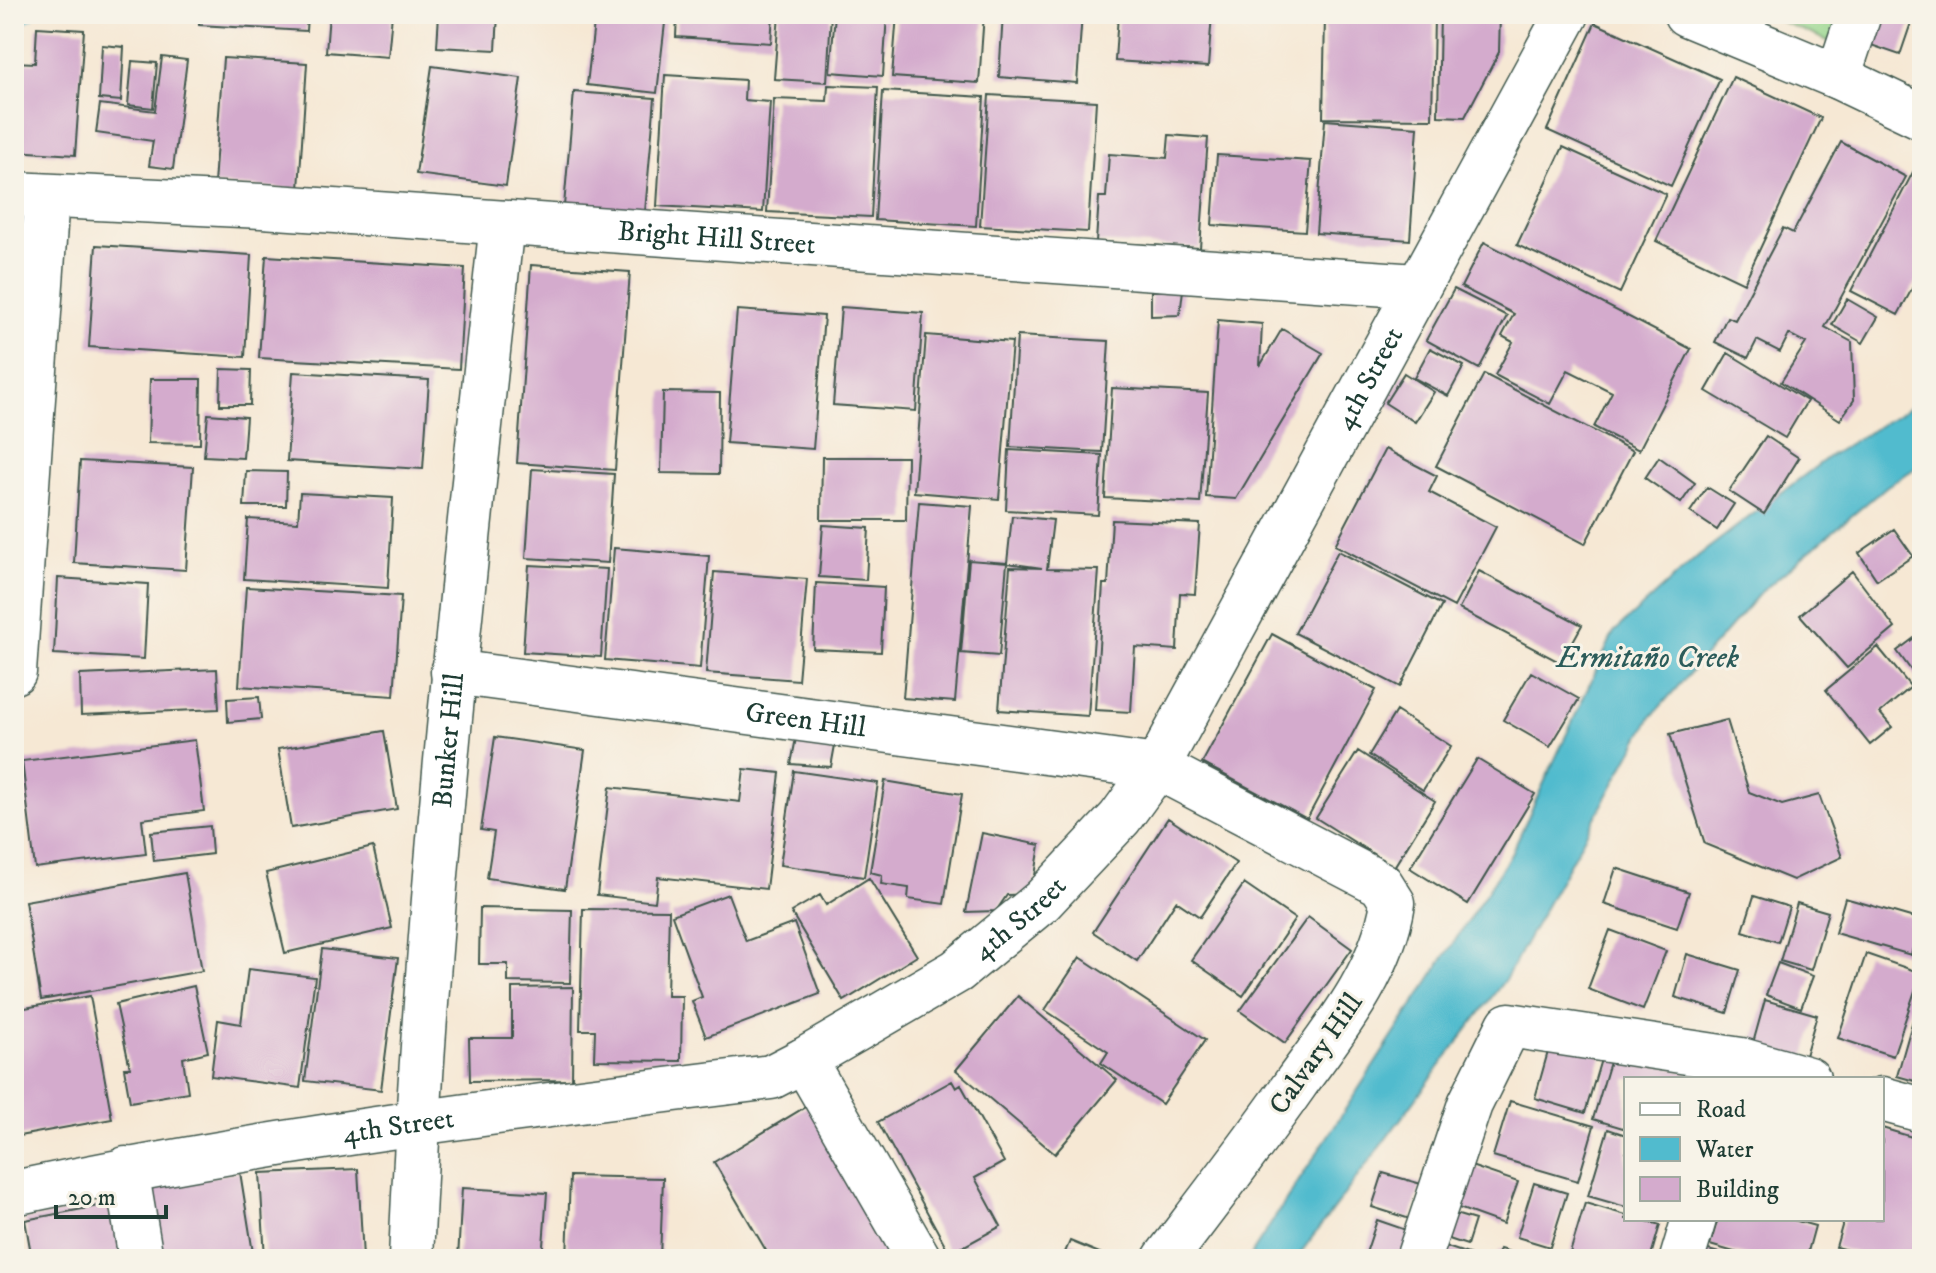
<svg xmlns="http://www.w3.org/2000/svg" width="1936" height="1273" viewBox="0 0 1936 1273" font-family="'IM FELL DW Pica',serif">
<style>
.green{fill:#96d68c;stroke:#5a8a60;stroke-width:2}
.water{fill:#51bbce;stroke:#387c81;stroke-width:2}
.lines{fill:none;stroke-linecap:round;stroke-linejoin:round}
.stream{stroke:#51bbce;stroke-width:11}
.building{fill:#d4abcd}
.minor-casing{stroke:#3f574c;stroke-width:47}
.minor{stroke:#fff;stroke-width:44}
.labels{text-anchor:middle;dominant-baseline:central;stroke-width:6;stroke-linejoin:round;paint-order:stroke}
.street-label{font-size:28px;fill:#1f3d34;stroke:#f7f3e8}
.water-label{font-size:30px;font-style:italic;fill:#2c5c5a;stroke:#f7f3e8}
</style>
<rect width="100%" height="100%" fill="#f7f3e8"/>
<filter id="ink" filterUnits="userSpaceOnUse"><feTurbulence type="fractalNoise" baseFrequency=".0125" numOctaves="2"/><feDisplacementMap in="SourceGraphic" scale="16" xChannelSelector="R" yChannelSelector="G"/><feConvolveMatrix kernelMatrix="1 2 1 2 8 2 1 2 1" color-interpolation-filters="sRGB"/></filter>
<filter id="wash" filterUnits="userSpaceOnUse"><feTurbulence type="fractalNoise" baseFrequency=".006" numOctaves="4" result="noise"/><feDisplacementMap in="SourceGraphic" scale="32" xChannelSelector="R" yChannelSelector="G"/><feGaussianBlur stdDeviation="1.8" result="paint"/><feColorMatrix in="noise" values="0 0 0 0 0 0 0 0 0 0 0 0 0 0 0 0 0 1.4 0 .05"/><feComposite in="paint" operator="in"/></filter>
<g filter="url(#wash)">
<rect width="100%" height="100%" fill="#f6e8d4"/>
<path class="green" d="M1763,14H1851L1840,46Z"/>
<path class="water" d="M1922,400V464L1887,486L1760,593L1651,717L1506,978L1296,1259H1248L1510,856L1614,632L1698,556L1831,455Z"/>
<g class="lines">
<path class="stream" d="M14,23L30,14"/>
</g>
<g id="blocks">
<path class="building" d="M199,14H307L306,31L199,25Z
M329,14H392L388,57L326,52Z
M439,14H498L496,50L437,47Z
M595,14H666L657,93L587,85Z
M677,14H773L771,43L676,37Z
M779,14H831L827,82L774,79Z
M835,14H887L883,76L830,72Z
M897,14H984L979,83L892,77Z
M1003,14H1082L1077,83L999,77Z
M1118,14H1212L1208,67L1115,61Z
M1440,14H1500L1499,52L1465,117L1438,116Z
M1879,14H1914L1900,55L1868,44Z
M1325,16L1434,17L1432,119L1323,118Z
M1595,23L1720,79L1671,186L1547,130Z
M37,27L84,30L75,155L14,151V62L35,63Z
M102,45L124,47L121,101L99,99Z
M162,57L187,60L173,169L149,166L153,141L96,133L100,104L155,111Z
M223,58L307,63L299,189L214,184Z
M132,61L157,63L153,108L128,105Z
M432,66L521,78L506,186L416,174Z
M665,75L745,80L744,100L770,102L763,212L657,206Z
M1733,77L1821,118L1744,283L1656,241Z
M828,85L878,87L871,217L767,212L774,99L827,101Z
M883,91L984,97L976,226L875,220Z
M574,92L655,98L645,212L564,206Z
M989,95L1096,101L1088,232L980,226Z
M1325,120L1418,127L1410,240L1316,233Z
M1169,135L1208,138L1200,248L1096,242L1099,197H1106L1109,154L1167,158Z
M1841,142L1906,177L1825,327L1852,342L1854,400L1840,420L1781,382L1806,343L1789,334L1780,352L1757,340L1748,358L1715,342L1727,317L1735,320L1783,228L1793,233Z
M1563,147L1666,194L1620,293L1517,245Z
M1217,155L1311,161L1305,231L1212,225Z
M1913,172L1922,177V270L1898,315L1851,291Z
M1484,242L1691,349L1639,450L1594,427L1612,392L1568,370L1550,404L1495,375L1513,342L1502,336L1514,314L1461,287Z
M96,245L251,255L245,357L89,347Z
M266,256L465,268L459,369L259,358Z
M531,265L630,272L615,470L517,463Z
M1454,289L1507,316L1479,369L1426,340Z
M1183,290L1180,315L1151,316V291Z
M1847,299L1878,317L1863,343L1832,325Z
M841,307L923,313L916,411L833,405Z
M737,310L824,316L813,449L726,443Z
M1218,320L1262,324L1260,366L1282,329L1323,353L1236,499L1206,497Z
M926,335L1012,342L999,499L914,492Z
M1017,336L1109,341L1102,452L1010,447Z
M1430,348L1464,366L1448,396L1414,378Z
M1728,353L1807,401L1785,438L1706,391Z
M221,369L251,370L250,405H220Z
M293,372L429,380L423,469L287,461Z
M1404,373L1434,392L1415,422L1385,403Z
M1484,374L1633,451L1585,544L1436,466Z
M150,379H201L200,444L148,443Z
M1112,388L1208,393L1200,503L1105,498Z
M663,392L720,393L719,474L661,473Z
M208,414L246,417L243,458L204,456Z
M1766,436L1799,458L1764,514L1729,491Z
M1385,449L1437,476L1429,492L1496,527L1454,607L1335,545Z
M1009,450L1102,455L1098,515L1006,510Z
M822,457H907L906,520H821Z
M1659,457L1695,483L1681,503L1645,478Z
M80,461L193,467L186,570L74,563Z
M532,469L614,474L608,563L526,558Z
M246,471L287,472L286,506H244Z
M1707,487L1734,504L1717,530L1690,512Z
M300,493L393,498L388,588L244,579L248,519L298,522Z
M919,502L972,506L955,702L903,698Z
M1012,516L1053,520L1047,569L1099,570L1088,716L999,710L1010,567L1042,568L1007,563L999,656L961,653L969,560L1007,563Z
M1112,520L1200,524L1195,594L1180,593L1177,650L1135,647L1131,712L1095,710L1103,584H1108Z
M823,525L869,528L866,580L819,577Z
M1894,529L1913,556L1877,580L1859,553Z
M614,548L709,556L700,668L605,660Z
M1338,551L1442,605L1400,687L1295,633Z
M529,565L607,569L601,657L523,652Z
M1479,571L1582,625L1561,663L1459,609Z
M1852,571L1895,628L1847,668L1800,615Z
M714,572L807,579L798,680L706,673Z
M58,578L148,584L144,659L54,654Z
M816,583L884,587L881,652L813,649Z
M246,587L401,596L394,696L239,686Z
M1922,632V685L1897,651Z
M1272,634L1376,690L1307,819L1202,763Z
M1878,647L1911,687L1880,713L1892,727L1870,745L1826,690Z
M217,669L219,709L81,715L80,675Z
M1531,672L1579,699L1550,747L1503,720Z
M259,697L261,719L228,722L227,699Z
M1396,711L1451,746L1423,790L1369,755Z
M1727,720L1749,792L1782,805L1819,795L1842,857L1793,880L1705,844L1670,734Z
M384,731L397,809L291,828L278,749Z
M495,737L585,750L565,889L487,878L494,832L481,830Z
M796,738L835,745L831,767L791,764Z
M195,740L204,811L142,819L146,854L35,868L22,761Z
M1358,751L1435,801L1394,867L1316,818Z
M1477,759L1535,794L1468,904L1410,868Z
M744,769L780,773L766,889L658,877L655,902L597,895L610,787L740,802Z
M794,771L878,783L864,877L780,865Z
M885,781L962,794L944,904L908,899L909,888L881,884L882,875L870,872Z
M1168,818L1236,863L1200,917L1176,901L1137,961L1093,932Z
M210,826L212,854L154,861L151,832Z
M982,833L1040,845L1032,894L1007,895L996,911L966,912Z
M373,847L392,928L285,953L266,873Z
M1616,868L1689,892L1677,928L1604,904Z
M185,873L202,971L41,1000L25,901Z
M869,878L917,956L844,1001L791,912L820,895L826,905Z
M1244,884L1295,919L1243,996L1191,960Z
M728,894L746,941L794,923L820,994L706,1037L692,1001L702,997L672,915Z
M1754,896L1789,907L1778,942L1743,931Z
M1845,898L1921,920L1911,955L1835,933Z
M1797,903L1828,912L1811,970L1780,961Z
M480,908L572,910L570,983L508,982V964H479Z
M583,909L669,910L667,996H682L681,1061L594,1060L595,1030H580Z
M1308,917L1352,949L1285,1043L1240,1011Z
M1610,930L1666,951L1643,1010L1588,989Z
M322,949L398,958L381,1090L305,1081Z
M1687,954L1740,970L1727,1013L1675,997Z
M1866,954L1921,973L1893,1056L1838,1038Z
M1080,957L1205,1040L1162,1104L1101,1063L1108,1052L1045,1010Z
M1778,963L1813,976L1801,1008L1766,995Z
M248,969L315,977L300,1088L211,1076L218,1020L241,1024Z
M194,986L208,1052L183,1058L188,1092L130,1102L124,1068H130L116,1004Z
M573,987L572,1080L470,1081L469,1038H512V988Z
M1921,992H1922V1083L1897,1076Z
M90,996L112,1119L19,1136L14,1106V1054L17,1053L14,1010Z
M1018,996L1117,1080L1055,1154L956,1070Z
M1765,1000L1817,1015L1801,1069L1750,1054Z
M1551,1041L1602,1056L1585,1113L1535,1098Z
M1613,1052L1705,1078V1079H1626V1129L1593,1119Z
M952,1081L956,1088L961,1085L1004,1162L975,1178L1001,1226L950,1254L878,1122Z
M1510,1101L1594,1126L1578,1181L1493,1156Z
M812,1103L904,1259H771L714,1162Z
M1882,1128L1922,1140V1248L1919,1259H1879L1836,1247L1844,1219H1882Z
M1608,1129L1626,1135V1207L1588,1196Z
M1468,1165L1518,1182L1503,1224L1453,1206Z
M358,1169L363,1258L265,1259L260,1173Z
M240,1172L254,1259H149L138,1189Z
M1383,1173L1421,1184L1410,1219L1372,1207Z
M570,1176L663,1178L660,1259H567Z
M1534,1183L1567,1193L1550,1247L1517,1237Z
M462,1188L547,1193L542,1259H458Z
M119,1202L129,1259H32L25,1220Z
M1585,1203L1626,1215V1219H1640L1660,1225L1650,1259H1591L1570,1253Z
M1445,1211L1475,1220L1467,1245L1437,1235Z
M1718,1219H1790L1815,1226L1806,1259H1758L1710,1245Z
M1377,1220L1412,1232L1403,1259H1364Z
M1070,1241L1114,1259H1062Z
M1429,1241L1480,1258V1259H1423Z
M1701,1248L1737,1258V1259H1698Z
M1500,1249L1524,1256L1523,1259H1496Z"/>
</g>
</g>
<g filter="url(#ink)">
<use href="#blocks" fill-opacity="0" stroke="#3f574c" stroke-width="2"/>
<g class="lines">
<defs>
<g id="minor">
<path d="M1686,14L1838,77L1922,117"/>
<path d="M1838,77L1859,14"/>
<path id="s1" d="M14,194L262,206L1417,286"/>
<path d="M14,672L47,197"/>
<path id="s2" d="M453,672L1157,767L1381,884L1393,903C1382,972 1336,1028 1296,1083C1254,1143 1209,1201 1165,1259"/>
<path d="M804,1060L919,1259"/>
<path d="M1882,1099L1922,1110"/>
<path d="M126,1169L141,1259"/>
<path id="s3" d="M14,1193C264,1140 517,1108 771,1077L804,1060L957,971L1042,901L1120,818L1157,767L1567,14"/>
<path id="s4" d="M411,1259C426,913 464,568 502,223"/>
<path d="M1418,1259L1470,1104L1509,1025L1741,1060L1808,1079"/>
<path d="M1682,1259L1694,1219"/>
</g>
</defs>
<use href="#minor" class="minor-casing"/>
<use href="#minor" class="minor"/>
</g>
</g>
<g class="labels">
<g class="street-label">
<text stroke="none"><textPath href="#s1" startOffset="704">Bright Hill Street</textPath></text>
<text stroke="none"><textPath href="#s3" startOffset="1710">4th Street</textPath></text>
<text stroke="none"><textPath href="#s2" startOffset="356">Green Hill</textPath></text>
<text stroke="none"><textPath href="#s4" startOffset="520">Bunker Hill</textPath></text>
<text stroke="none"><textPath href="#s3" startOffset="1062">4th Street</textPath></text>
<text transform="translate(1316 1054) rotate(-55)">Calvary Hill</text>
<text stroke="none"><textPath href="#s3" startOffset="390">4th Street</textPath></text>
</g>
<g class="water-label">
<text x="1648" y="658">Ermitaño Creek</text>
</g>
</g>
<rect width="1936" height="1273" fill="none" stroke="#f7f3e8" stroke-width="48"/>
<rect x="1624" y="1077" width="260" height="144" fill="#f7f3e8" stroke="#a1aaa0" stroke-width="2"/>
<rect x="1640" y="1103" width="40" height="12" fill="#ffffff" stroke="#a1aaa0" stroke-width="2"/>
<text x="1696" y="1117" font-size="24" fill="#1f3d34">Road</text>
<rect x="1640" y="1137" width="40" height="24" fill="#51bbce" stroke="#a1aaa0" stroke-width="2"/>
<text x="1696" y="1157" font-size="24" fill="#1f3d34">Water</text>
<rect x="1640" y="1177" width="40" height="24" fill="#d4abcd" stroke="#a1aaa0" stroke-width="2"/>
<text x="1696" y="1197" font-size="24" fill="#1f3d34">Building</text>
<path d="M56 1205v12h110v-12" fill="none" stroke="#1f3d34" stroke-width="4"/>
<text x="68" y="1205" font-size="24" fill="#1f3d34" stroke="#f7f3e8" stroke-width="6" paint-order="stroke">20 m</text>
</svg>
